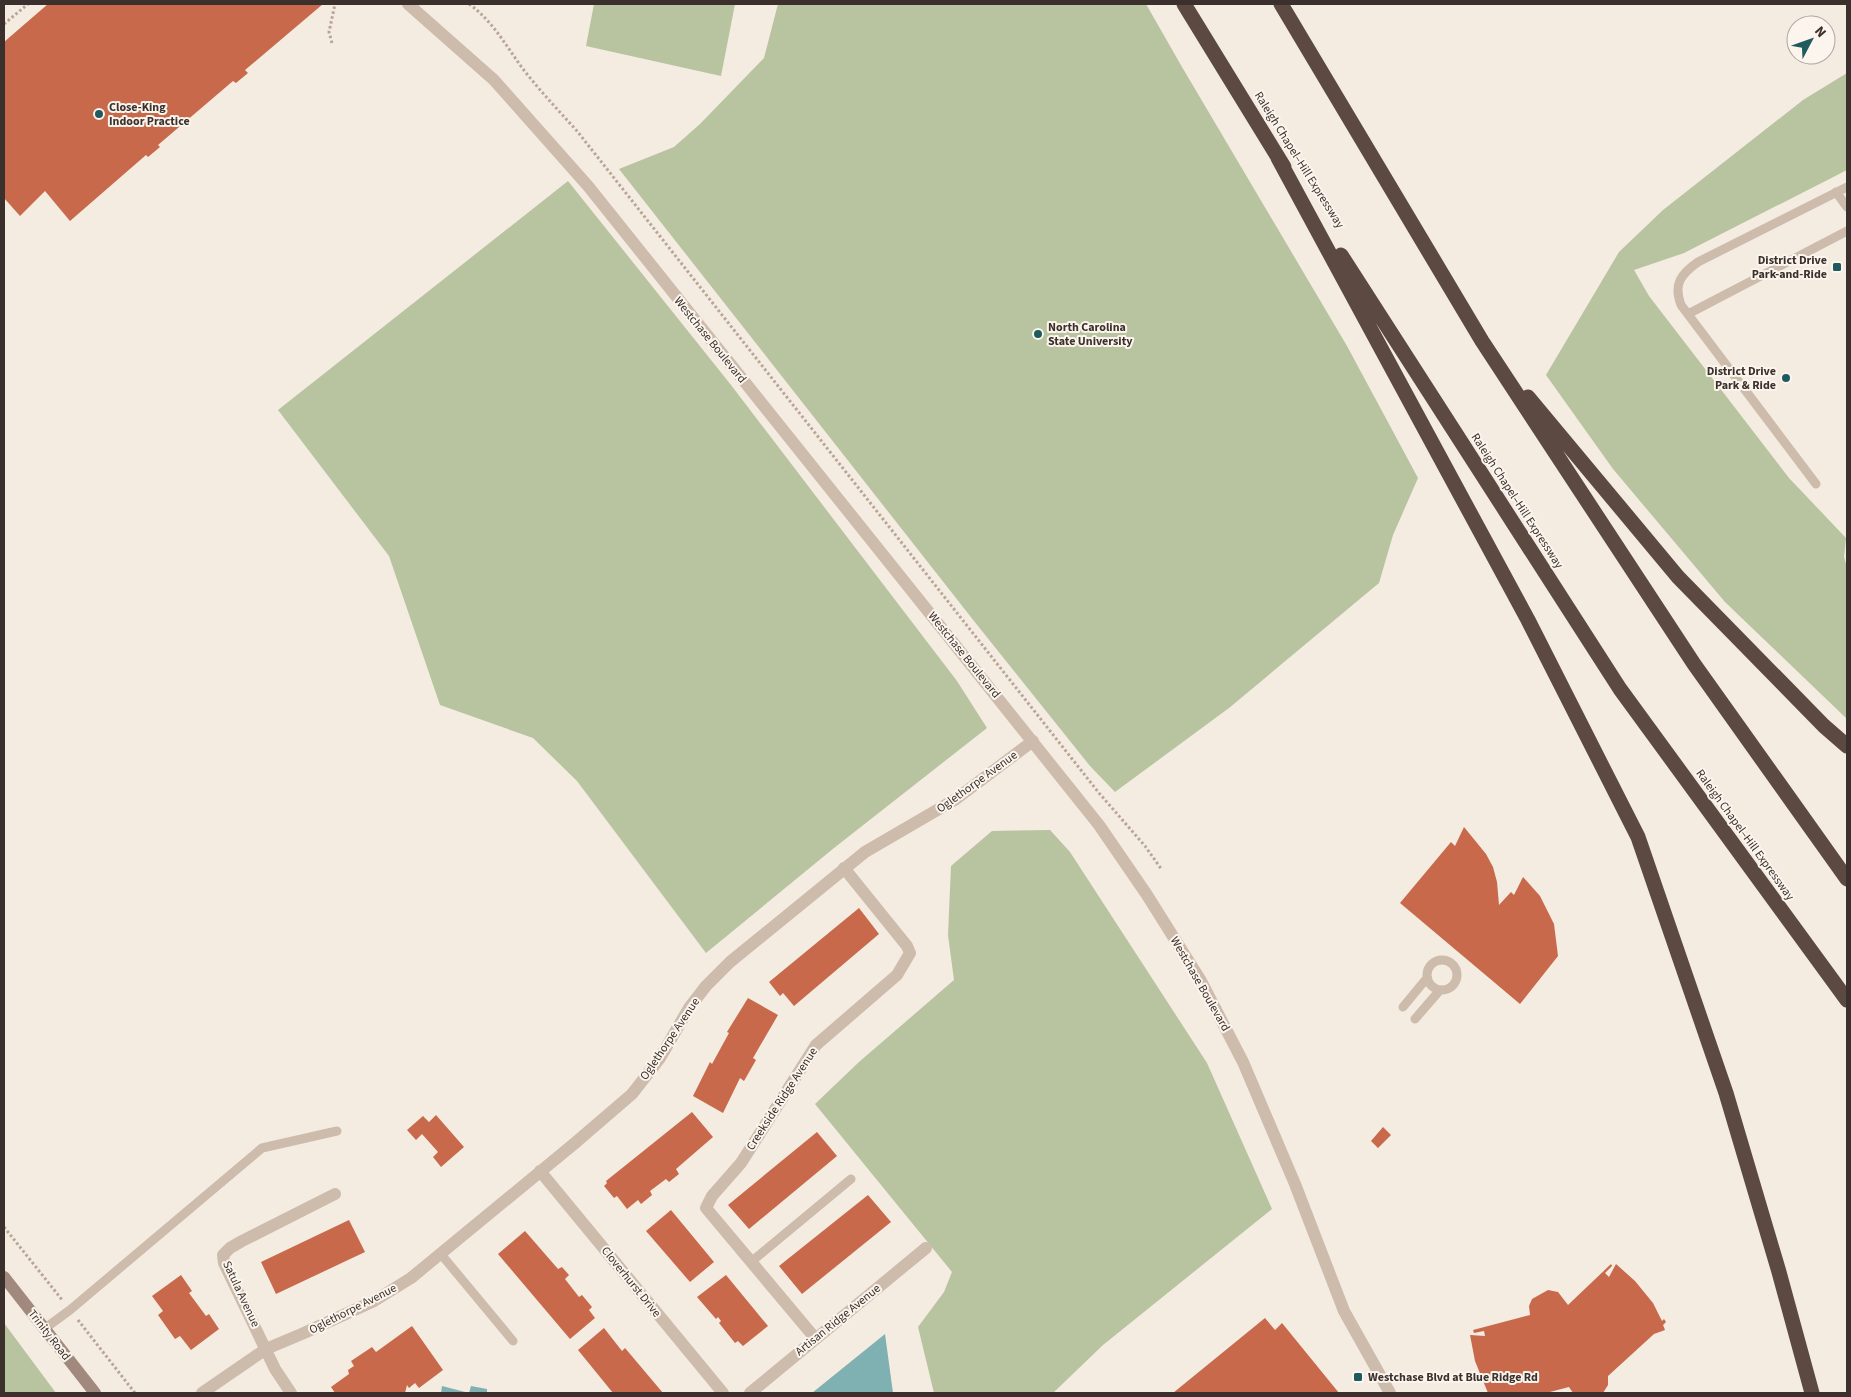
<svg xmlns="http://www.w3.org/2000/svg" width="1851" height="1397" viewBox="0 0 1851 1397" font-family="'Source Sans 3',sans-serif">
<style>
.green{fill:#b8c4a0}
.water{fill:#7fb0b2}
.building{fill:#c8694b}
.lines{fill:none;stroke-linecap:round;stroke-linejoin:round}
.path{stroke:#b9a596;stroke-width:3;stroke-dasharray:2.5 2.5;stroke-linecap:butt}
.service{stroke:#cdbbac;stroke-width:9}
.minor{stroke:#cdbbac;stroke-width:12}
.secondary{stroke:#a18a7d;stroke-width:12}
.motorway{stroke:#5c4a42;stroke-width:15}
.poi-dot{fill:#1f5a5e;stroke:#fbf5ee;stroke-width:2}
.labels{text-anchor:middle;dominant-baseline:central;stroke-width:4;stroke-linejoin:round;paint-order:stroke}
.poi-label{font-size:12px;font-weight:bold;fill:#3b302b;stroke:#fbf5ee;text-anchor:start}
.street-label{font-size:12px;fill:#3b302b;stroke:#fbf5ee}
</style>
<rect width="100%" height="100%" fill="#f4ebe1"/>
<path class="green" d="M594,4H735L721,76L586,46Z
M778,4H1146L1182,67L1347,346L1418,478L1393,535L1379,583L1229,708L1115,792L1090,766L974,621L619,169L674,147L700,124L764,58Z
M1847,73V170L1684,253L1634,270L1649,296L1789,478L1846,538L1844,557L1847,567V719L1725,602L1613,469L1546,375L1619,252L1663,210L1803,100Z
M568,181L731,385L957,681L987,728L834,848L706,953L577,781L533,738L440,705L389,556L278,410Z
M1050,830L1070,852L1207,1063L1272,1209L1103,1345L1053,1393H934L918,1327L944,1292L952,1272L815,1104L859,1062L954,980L948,935L951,866L992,831Z
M4,1323L56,1393H4Z"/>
<path class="water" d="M885,1334L893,1393H812Z
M442,1386L469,1393L471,1386L487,1389V1393H441Z"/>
<path class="building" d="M48,4H323L245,70L248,73L236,83L233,81L158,145L160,147L148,157L146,155L70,221L45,191L20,216L4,198V42Z
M1464,827L1486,854L1493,867L1497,882L1499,905L1511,892L1514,895L1523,877L1540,896L1554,924L1558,956L1520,1004L1400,903L1451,842L1455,846Z
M859,908L879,934L794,1006L783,993L780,996L769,982Z
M748,998L778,1015L753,1058L756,1060L744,1081L740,1078L723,1113L693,1096L710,1062L712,1064L729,1033L727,1032Z
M692,1112L713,1137L676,1169L679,1174L669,1182L666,1179L650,1191L652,1195L641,1204L638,1200L627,1209L617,1196L614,1198L604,1186L607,1183L606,1181Z
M436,1115L464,1147L441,1167L433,1157L438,1152L422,1134L416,1140L407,1130L423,1116L429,1122Z
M1383,1127L1391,1135L1378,1148L1371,1141Z
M817,1132L837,1156L749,1229L728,1205Z
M868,1195L891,1222L802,1294L779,1266Z
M671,1210L714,1262L690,1282L646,1231Z
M349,1220L365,1252L276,1294L261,1262Z
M525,1231L558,1269L562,1267L569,1275L565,1279L579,1297L582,1295L592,1307L589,1310L595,1318L570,1339L498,1254Z
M1611,1264L1612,1266L1605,1273L1609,1277L1616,1264L1635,1281L1653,1303L1662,1321L1664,1319L1666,1322L1663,1325L1665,1330L1654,1334L1608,1376V1385L1603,1393H1573L1569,1387L1546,1393H1488L1475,1361L1470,1335L1485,1336L1484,1331L1474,1333L1473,1330L1530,1315L1529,1306L1532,1299L1548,1290L1558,1292L1568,1305Z
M181,1275L192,1291L189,1293L206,1316L209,1314L219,1329L191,1350L180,1336L175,1339L158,1315L163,1311L152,1296Z
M726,1275L768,1326L743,1346L738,1341L735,1343L719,1323L721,1321L718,1317L716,1319L697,1297Z
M1265,1318L1275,1330L1282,1323L1339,1393H1173Z
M412,1326L443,1370L419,1388L415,1383L409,1388L407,1385L405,1393H335L331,1387L349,1374L348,1370L354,1366L351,1361L372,1347L376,1352Z
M604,1328L622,1351L625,1348L663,1393H613L578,1350Z"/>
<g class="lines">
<path class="path" d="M469,4C493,21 506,46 523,69C540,91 559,111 577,131L1099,793L1145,846L1162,870
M4,24L28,4
M332,43L329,32L335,4
M4,1227L63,1301
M78,1320L135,1393"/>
<path class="service" d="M1836,192L1847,207
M1688,314L1847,231
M1816,484L1681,305C1673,284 1681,274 1698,262L1847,187
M1427 975a15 15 0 1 1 30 0a15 15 0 1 1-30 0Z
M1403,1007L1427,978
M1415,1019L1440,990
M440,1253L513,1341
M751,1262L851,1179
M44,1329L70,1310L262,1148L337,1131"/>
<path class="minor" d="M408,4L494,80L588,186L1099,825L1147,895L1201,981L1243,1062L1295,1184L1344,1311L1390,1393
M540,1171L723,1393
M815,1338L706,1208L712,1196L741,1163L816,1045L897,975L910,953L907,946L844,868
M202,1393L266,1349L304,1333L374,1301L411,1278L575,1143L632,1094L660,1058L689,1008L706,986L730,962L865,852L956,799L1033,741
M291,1393L275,1369L224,1263L223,1255L230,1248L242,1241L335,1194
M750,1393L926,1248"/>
<path class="secondary" d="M4,1277L95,1393"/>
<path class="motorway" d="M1184,4L1284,167
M1281,4L1482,341L1694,664L1847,879
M1278,158L1528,620L1638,837L1726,1093L1779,1272L1812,1393
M1341,255L1620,689L1847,1000
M1528,397L1678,577L1824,726L1847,746"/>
</g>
<g class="poi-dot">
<circle cx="99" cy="114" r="5"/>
<rect x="1832" y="262" width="10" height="10" rx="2.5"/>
<circle cx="1038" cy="334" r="5"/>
<circle cx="1786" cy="378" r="5"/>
<rect x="1353" y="1372" width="10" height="10" rx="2.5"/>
</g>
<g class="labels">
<g class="poi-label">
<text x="109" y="107">Close-King<tspan x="109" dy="14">Indoor Practice</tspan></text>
<text x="1827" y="260" text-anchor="end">District Drive<tspan x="1827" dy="14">Park-and-Ride</tspan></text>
<text x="1048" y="327">North Carolina<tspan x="1048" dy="14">State University</tspan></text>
<text x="1776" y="371" text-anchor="end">District Drive<tspan x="1776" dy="14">Park &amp; Ride</tspan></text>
<text x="1368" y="1377">Westchase Blvd at Blue Ridge Rd</text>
</g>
<g class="street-label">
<text transform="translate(1299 160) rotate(58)">Raleigh Chapel–Hill Expressway</text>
<text transform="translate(710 340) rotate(51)">Westchase Boulevard</text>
<text transform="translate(1517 501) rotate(57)">Raleigh Chapel–Hill Expressway</text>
<text transform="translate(964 655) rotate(51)">Westchase Boulevard</text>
<text transform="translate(977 782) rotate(-36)">Oglethorpe Avenue</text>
<text transform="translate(1745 835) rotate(54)">Raleigh Chapel–Hill Expressway</text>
<text transform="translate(1200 984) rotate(60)">Westchase Boulevard</text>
<text transform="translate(670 1039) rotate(-56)">Oglethorpe Avenue</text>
<text transform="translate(782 1099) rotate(-57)">Creekside Ridge Avenue</text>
<text transform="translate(631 1282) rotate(51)">Cloverhurst Drive</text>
<text transform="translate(241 1294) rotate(65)">Satula Avenue</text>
<text transform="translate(353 1309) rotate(-27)">Oglethorpe Avenue</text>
<text transform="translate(838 1320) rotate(-39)">Artisan Ridge Avenue</text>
<text transform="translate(49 1335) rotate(52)">Trinity Road</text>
</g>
</g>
<rect width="1851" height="1397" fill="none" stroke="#3b302b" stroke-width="10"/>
<g transform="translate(1811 40) rotate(49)"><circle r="24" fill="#fbf5ee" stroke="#aea6a0"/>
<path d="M0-4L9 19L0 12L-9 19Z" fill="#1f5a5e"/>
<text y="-8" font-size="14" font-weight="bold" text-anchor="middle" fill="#3b302b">N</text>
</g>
</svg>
